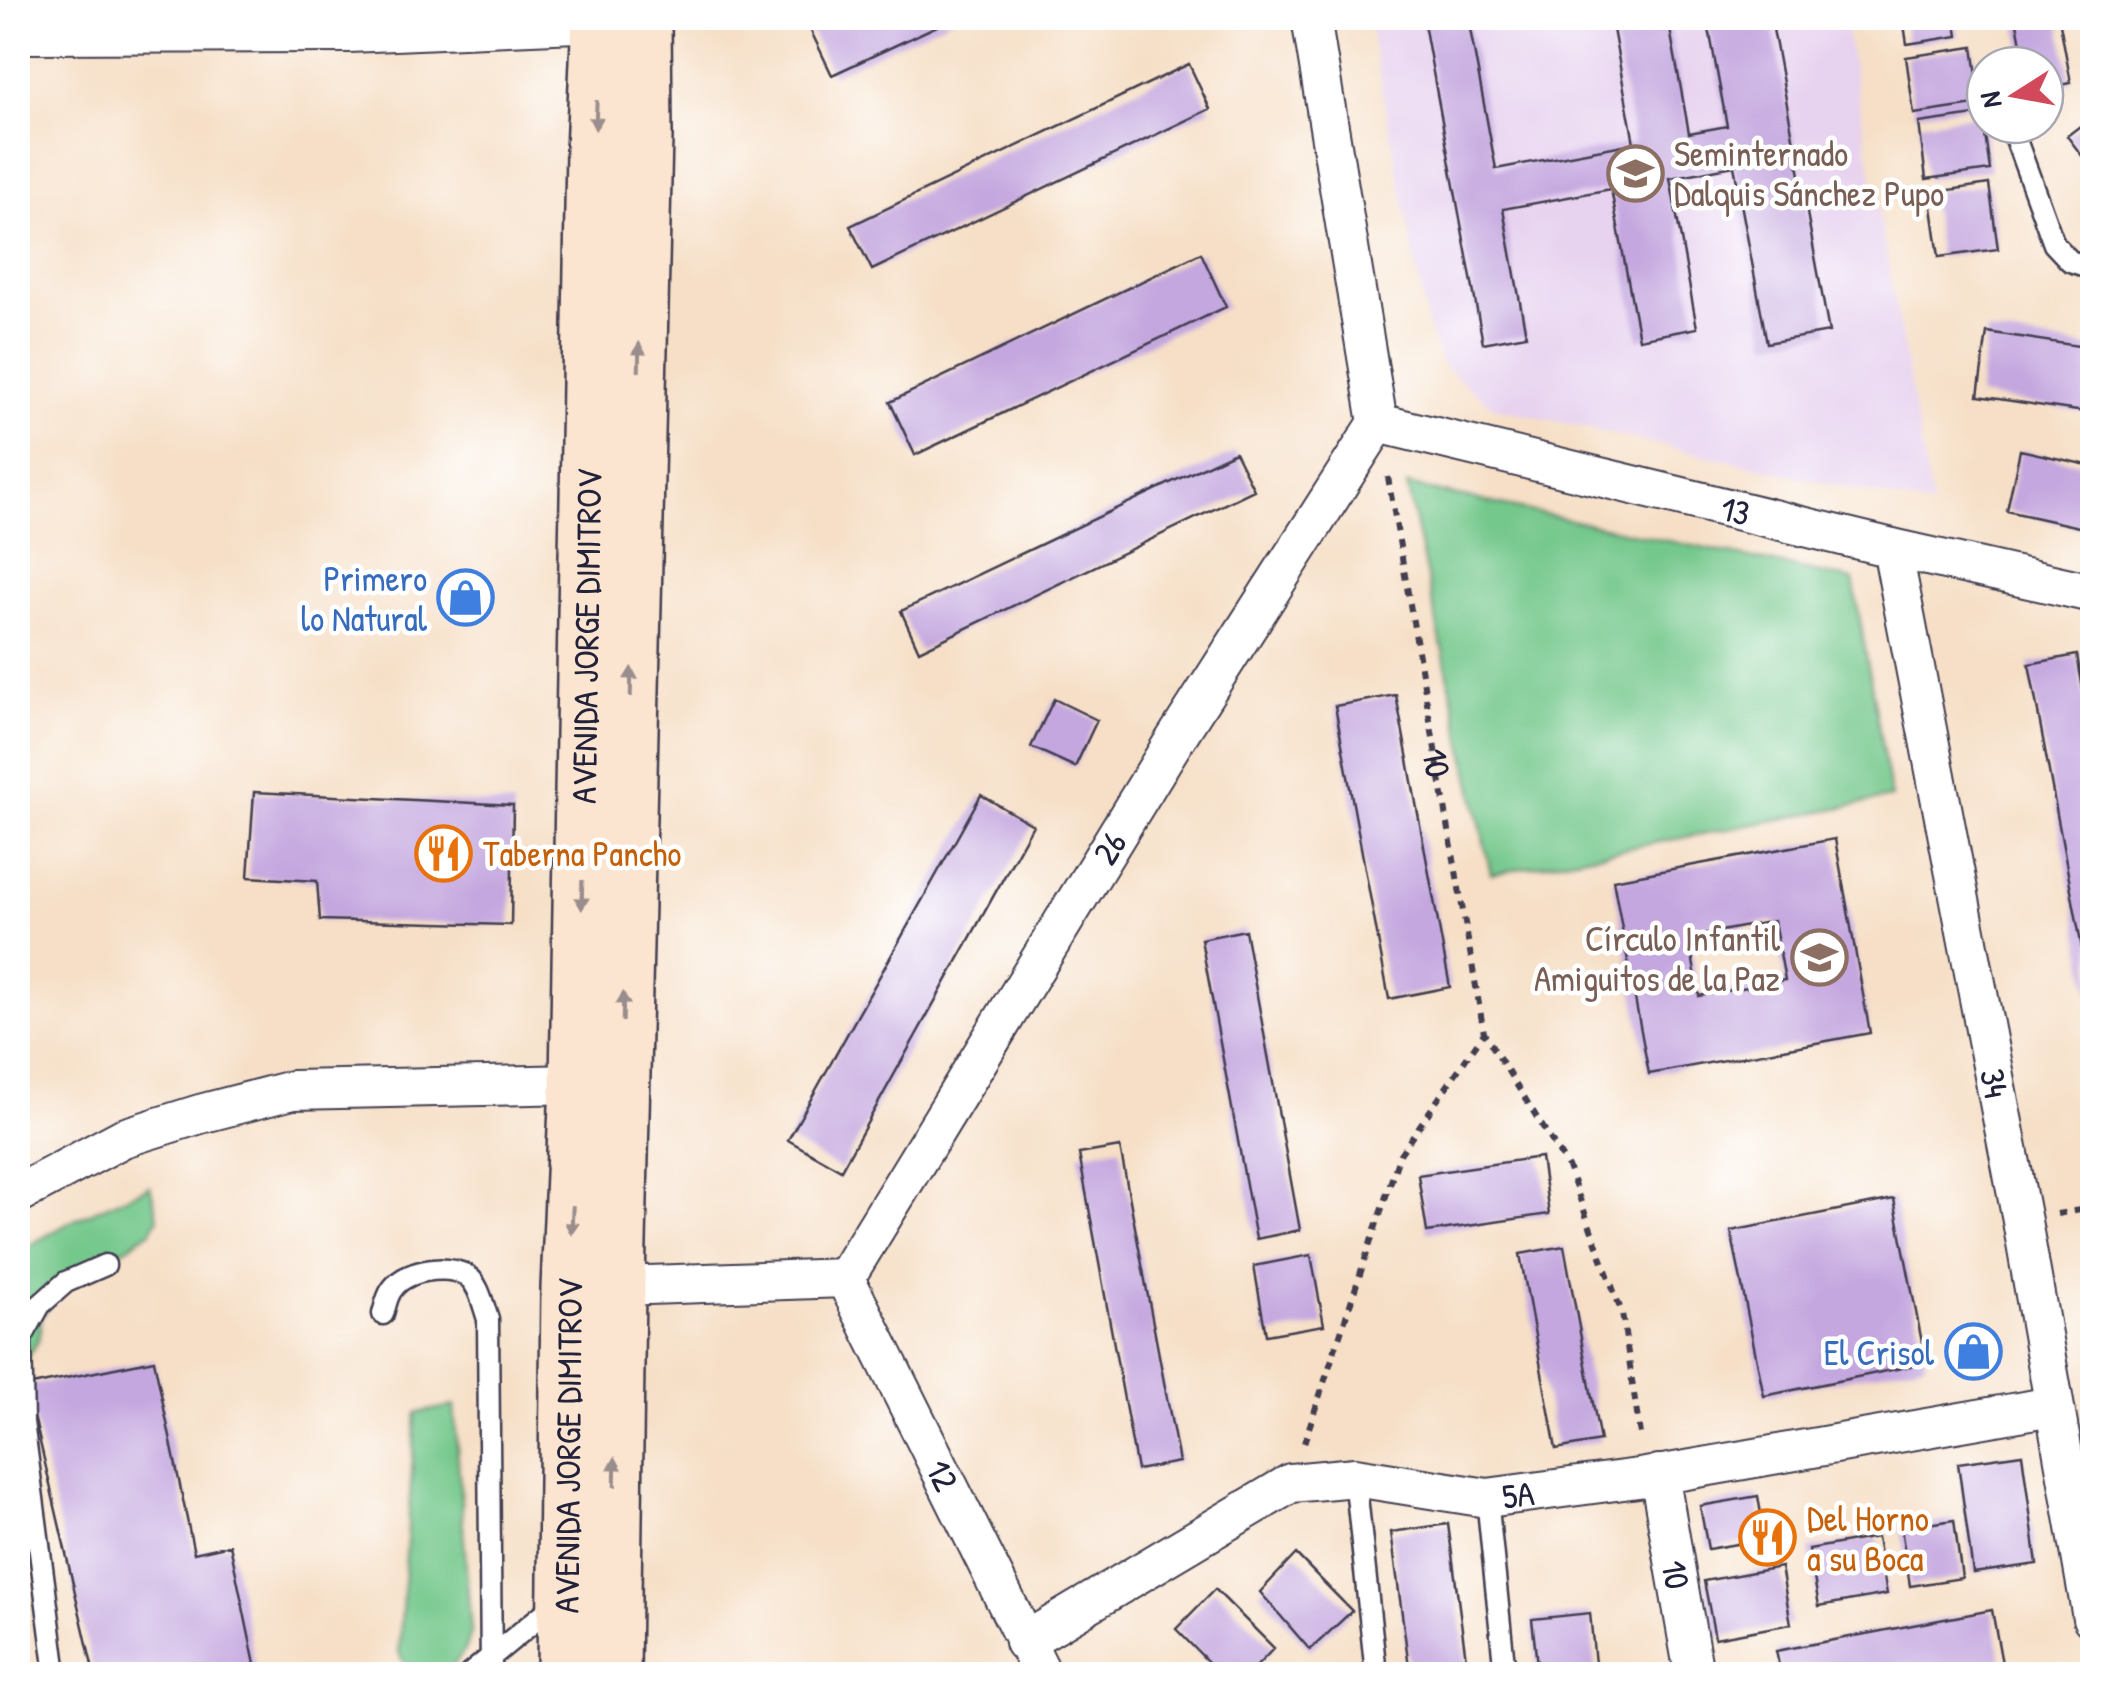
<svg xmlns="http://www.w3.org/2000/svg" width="2110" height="1692" viewBox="0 0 2110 1692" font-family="'Patrick Hand',sans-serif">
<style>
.built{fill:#e7d2ef}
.green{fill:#74c88c;stroke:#4b7564;stroke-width:2.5}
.building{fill:#c4a7df;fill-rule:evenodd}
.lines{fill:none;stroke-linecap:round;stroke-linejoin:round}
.service-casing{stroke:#423e50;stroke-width:25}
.minor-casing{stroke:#423e50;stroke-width:42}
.secondary-casing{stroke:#423e50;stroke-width:60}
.path{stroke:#423e50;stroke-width:6;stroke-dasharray:8 8;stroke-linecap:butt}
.service{stroke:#fff;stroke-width:20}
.minor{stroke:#fff;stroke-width:38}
.secondary{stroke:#fce5d0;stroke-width:55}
.oneway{fill:#9a8d8d}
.labels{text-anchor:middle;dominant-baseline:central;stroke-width:9;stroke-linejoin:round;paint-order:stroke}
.education-label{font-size:35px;fill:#785e54;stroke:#fff;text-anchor:start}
.street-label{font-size:35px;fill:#22223b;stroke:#fff}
.shop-label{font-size:35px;fill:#366cbe;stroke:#fff;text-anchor:end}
.food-label{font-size:35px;fill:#c56008;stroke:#fff;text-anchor:start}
</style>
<rect width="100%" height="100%" fill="#fff"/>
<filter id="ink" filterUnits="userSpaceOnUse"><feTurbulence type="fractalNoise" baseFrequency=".01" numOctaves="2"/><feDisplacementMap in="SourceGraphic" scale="20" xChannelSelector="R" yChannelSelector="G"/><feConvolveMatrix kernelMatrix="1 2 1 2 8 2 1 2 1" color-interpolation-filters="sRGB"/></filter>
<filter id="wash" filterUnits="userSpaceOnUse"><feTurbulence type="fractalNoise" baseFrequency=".0048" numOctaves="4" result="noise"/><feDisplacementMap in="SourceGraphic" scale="40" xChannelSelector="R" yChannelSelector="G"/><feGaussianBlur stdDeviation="2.25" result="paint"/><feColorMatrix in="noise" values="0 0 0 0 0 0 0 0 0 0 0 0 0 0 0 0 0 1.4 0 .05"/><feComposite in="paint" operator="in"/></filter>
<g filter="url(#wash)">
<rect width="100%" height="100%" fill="#f6dfc6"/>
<path class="built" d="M1368,18H1844L1932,507L1494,407L1469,388L1441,363L1428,328Z"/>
<path class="green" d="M1407,485L1853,580L1891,798L1491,874Z
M150,1186L158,1218L151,1231L122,1251L71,1275L42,1316L38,1341L18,1373V1252L74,1220Z
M454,1406L471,1633C466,1648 455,1671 438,1674C430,1676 419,1674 410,1674L399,1653L416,1413Z"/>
<g id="blocks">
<path class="building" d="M824,18H954L832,75L808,25Z
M1423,18H1468L1496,169L1634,143L1611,18H1668L1689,133L1727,126L1707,18H1771L1829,332L1767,343L1734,166L1670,178L1697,328L1639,339L1611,189L1503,209L1526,335L1483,343Z
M1903,18H1955L1958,36L1907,44Z
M2016,18H2059L2071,83L2045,88V65H2025Z
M1973,47L1981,104L1914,114L1906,57Z
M1189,64L1210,109L872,270L850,226Z
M1982,114L1990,170L1926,179L1919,123Z
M2092,117V169L2067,136Z
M1989,184L1998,249L1939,257L1930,193Z
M1201,253L1226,307L915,455L890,402Z
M1987,332L2092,348L2091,413L1978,396Z
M2020,450L2092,466V530L2007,511Z
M1235,452L1254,490L919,651L901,611Z
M2077,655L2092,740V997H2091L2029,664Z
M1396,695L1450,987L1389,999L1335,706Z
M1054,699L1097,720L1075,767L1031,747Z
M254,792L513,805L511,925L320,920L317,881L248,877Z
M981,795L1033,825L841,1170L788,1140Z
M1835,839L1870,1033L1649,1074L1613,880ZM1774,921L1785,980L1699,996L1689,937Z
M1245,930L1300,1230L1256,1239L1201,939Z
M1120,1147L1179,1462L1137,1470L1079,1154Z
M1541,1157L1549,1214L1427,1232L1418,1175Z
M1894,1199L1926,1363L1764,1396L1731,1231Z
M1564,1246L1600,1441L1556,1449L1520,1254Z
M1311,1255L1324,1325L1266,1335L1254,1266Z
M154,1360L194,1553L230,1545L257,1674H94L27,1386Z
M2022,1454L2037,1564L1973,1573L1958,1463Z
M1758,1496L1765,1539L1708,1549L1700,1506Z
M1954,1520L1962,1578L1910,1586L1901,1528Z
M1448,1524L1468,1674H1410L1391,1532Z
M1877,1537L1887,1594L1819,1606L1809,1549Z
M1296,1554L1352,1611L1310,1650L1260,1592Z
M1781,1567L1791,1624L1715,1638L1704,1581Z
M1215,1589L1274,1648L1249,1674H1220L1176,1629Z
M1992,1610L2004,1674H1781L1776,1651Z
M1590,1613L1596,1674H1538L1532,1619Z"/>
</g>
</g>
<g filter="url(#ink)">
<use href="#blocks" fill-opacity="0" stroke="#423e50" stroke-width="2.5"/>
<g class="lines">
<defs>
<path id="service" d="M2013,132L2054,244L2070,261L2092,268
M383,1314C385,1307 387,1297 391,1291C404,1270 445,1264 466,1275C479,1283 483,1305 488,1319L491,1674
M23,1422L56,1674
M18,1425L23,1422L21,1339L40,1305L66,1282L105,1265
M1355,1477L1376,1674
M1487,1498L1505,1674
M470,1674L558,1602"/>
<g id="minor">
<path d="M1311,18L1378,423"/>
<path d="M18,34L349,33L600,22L615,18"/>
<path id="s2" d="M1378,423L1892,548L2092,593"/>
<path id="s3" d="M1892,548L2022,1221L2092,1618"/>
<path d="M18,1194L123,1138L200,1114L292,1090L578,1084L599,1082"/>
<path id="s4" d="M845,1278L1171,746L1378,423"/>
<path id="s5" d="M845,1278L1042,1674"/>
<path d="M592,1287L845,1278"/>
<path id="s6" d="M1659,1474L1694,1674"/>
<path id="s7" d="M1024,1642L1291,1483L1355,1477L1487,1498L1646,1477L2053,1406"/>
</g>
<g id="secondary">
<path id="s8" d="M565,1674L569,1288L578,1084L594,150L600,18"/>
<path d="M612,1674L617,1285L644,136L643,18"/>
</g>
</defs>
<use href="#service" class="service-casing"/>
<use href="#minor" class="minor-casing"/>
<use href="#secondary" class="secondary-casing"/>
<g class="path">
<path id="s1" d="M1388,477L1484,1033L1568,1167L1622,1313L1641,1441"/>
<path d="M2057,1214L2092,1208"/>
<path d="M1304,1443L1400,1154L1484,1033"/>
</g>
<use href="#service" class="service"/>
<use href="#minor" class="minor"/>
<use href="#secondary" class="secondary"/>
</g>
<defs><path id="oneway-solid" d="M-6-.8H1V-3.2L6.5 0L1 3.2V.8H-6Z" transform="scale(2.5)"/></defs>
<g class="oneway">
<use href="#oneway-solid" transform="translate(596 115) rotate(93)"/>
<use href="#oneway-solid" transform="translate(639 357) rotate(-89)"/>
<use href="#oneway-solid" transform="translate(631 682) rotate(-89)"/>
<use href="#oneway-solid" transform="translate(582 895) rotate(91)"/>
<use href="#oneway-solid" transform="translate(623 1007) rotate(-89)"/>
<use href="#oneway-solid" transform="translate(572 1220) rotate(93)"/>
<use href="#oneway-solid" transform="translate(615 1472) rotate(-89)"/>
</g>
</g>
<defs>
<symbol id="school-ring" viewBox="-11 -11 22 22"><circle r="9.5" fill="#fff" stroke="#8d6e63" stroke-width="1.5"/><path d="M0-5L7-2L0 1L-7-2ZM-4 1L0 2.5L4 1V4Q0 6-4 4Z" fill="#8d6e63"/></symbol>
<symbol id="shop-ring" viewBox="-11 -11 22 22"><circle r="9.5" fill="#fff" stroke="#3f7fe0" stroke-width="1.5"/><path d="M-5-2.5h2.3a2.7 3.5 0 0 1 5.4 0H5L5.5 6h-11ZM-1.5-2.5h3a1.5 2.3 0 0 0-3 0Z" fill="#3f7fe0"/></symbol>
<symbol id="restaurant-ring" viewBox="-11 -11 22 22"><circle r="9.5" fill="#fff" stroke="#e8710a" stroke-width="1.5"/><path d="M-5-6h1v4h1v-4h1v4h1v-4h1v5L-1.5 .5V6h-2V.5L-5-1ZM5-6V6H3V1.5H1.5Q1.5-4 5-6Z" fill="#e8710a"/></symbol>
</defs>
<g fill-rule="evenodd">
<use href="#school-ring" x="1604" y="142" width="63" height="63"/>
<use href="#shop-ring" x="434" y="566" width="63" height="63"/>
<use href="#restaurant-ring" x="412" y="822" width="63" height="63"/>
<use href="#school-ring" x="1788" y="926" width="63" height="63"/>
<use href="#shop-ring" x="1942" y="1320" width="63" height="63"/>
<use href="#restaurant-ring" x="1736" y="1506" width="63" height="63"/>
</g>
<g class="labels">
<g class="education-label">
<text x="1674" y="153">Seminternado<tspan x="1674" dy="40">Dalquis Sánchez Pupo</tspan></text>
<text x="1780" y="938" text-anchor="end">Círculo Infantil<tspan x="1780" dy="40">Amiguitos de la Paz</tspan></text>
</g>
<g class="street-label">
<text stroke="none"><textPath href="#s2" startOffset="368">13</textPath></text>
<text stroke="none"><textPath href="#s8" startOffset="1038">AVENIDA JORGE DIMITROV</textPath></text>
<text stroke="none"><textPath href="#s1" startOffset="290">10</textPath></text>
<text stroke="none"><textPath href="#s4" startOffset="505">26</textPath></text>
<text stroke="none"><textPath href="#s3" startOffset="545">34</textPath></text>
<text stroke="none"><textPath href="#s8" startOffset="228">AVENIDA JORGE DIMITROV</textPath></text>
<text stroke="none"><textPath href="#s5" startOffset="220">12</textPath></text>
<text stroke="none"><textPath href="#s7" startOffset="540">5A</textPath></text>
<text stroke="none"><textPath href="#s6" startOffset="102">10</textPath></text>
</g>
<g class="shop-label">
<text x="427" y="578">Primero<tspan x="427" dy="40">lo Natural</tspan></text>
<text x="1934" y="1352">El Crisol</text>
</g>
<g class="food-label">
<text x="483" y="853">Taberna Pancho</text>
<text x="1807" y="1518">Del Horno<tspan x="1807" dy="40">a su Boca</tspan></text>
</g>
</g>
<rect width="2110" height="1692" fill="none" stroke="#fff" stroke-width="60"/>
<g transform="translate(2015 95) rotate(259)"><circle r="48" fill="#ffffff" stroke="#a7a7b1" stroke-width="2.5"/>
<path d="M0-8L18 38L0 25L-18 38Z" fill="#d1495b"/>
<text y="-15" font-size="28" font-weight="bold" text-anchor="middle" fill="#22223b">N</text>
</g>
</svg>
